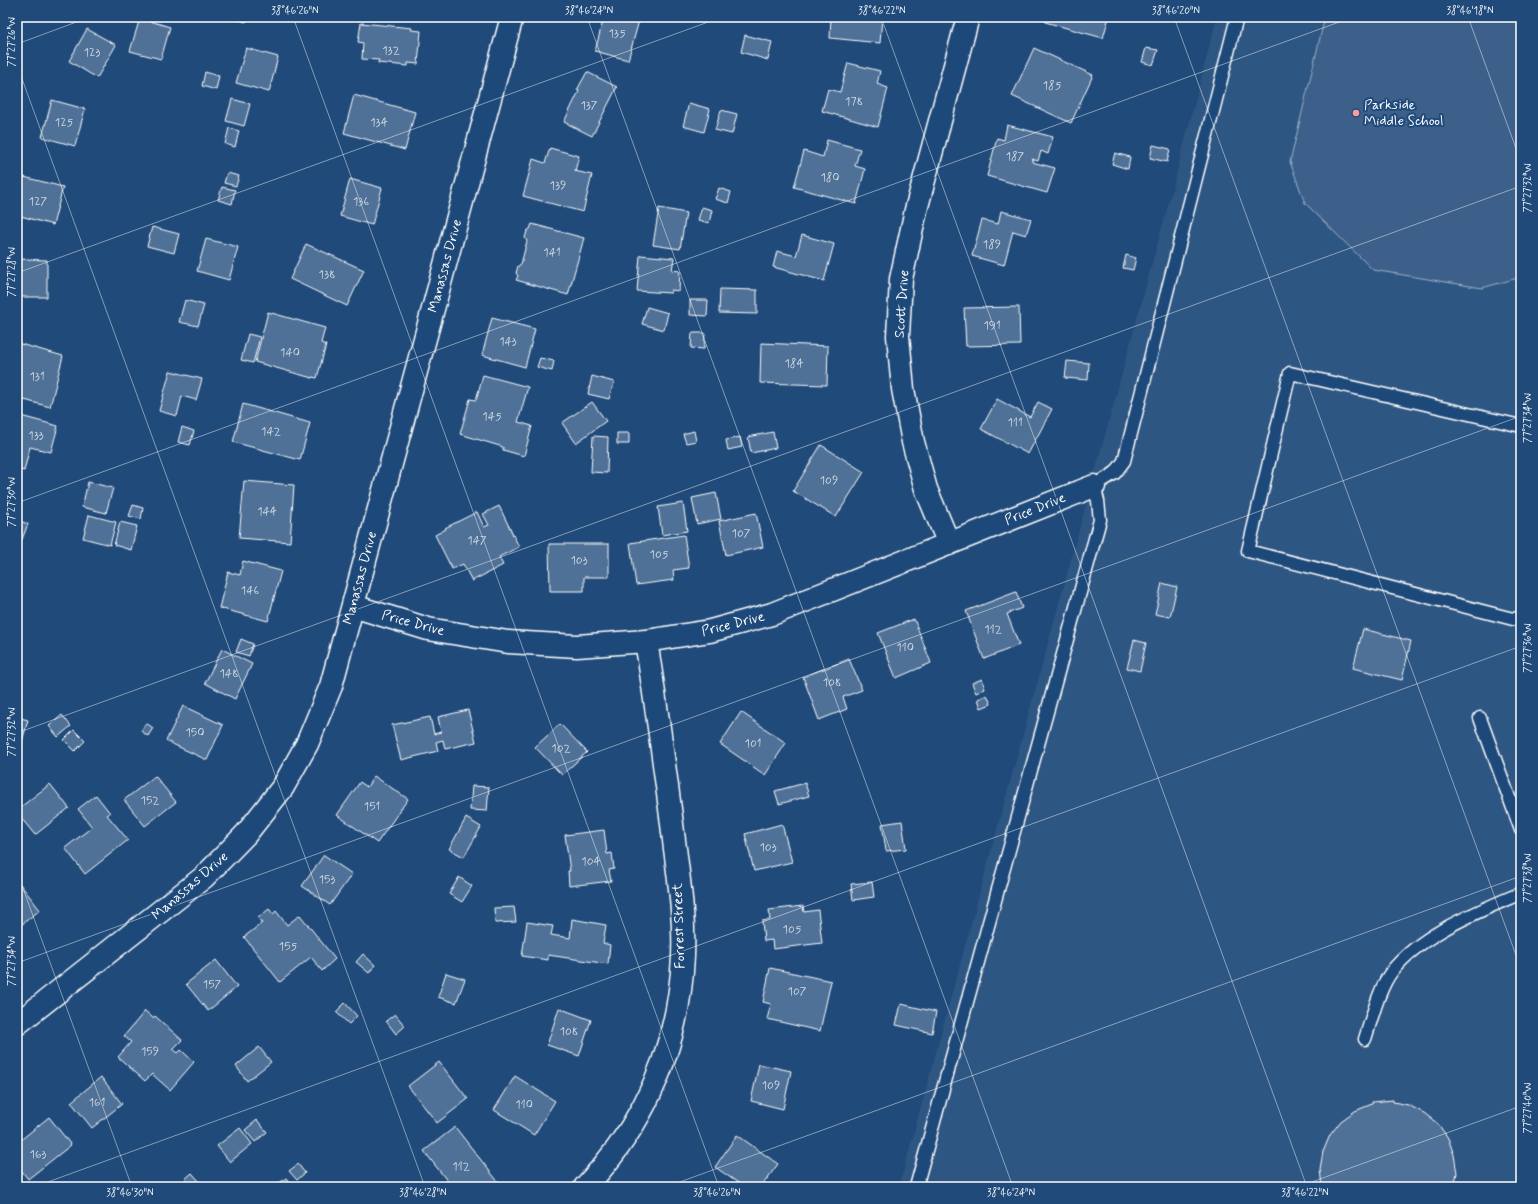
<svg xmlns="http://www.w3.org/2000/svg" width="1538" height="1204" viewBox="0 0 1538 1204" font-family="Mynerve,sans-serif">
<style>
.built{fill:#2e5683}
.green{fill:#3c618b;stroke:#9eb0c5}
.building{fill:#507197;stroke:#fff}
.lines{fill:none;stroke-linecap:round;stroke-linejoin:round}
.lane-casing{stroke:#fff;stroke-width:15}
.street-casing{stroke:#fff;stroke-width:25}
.secondary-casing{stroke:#fff;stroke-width:25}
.lane{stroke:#1f4a7a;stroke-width:12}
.street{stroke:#1f4a7a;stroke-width:22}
.secondary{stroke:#1f4a7a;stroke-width:22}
.ticks{fill:none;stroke:#fff;stroke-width:1;stroke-opacity:0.45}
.poi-dot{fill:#ff9aa2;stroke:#1f4a7a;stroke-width:1.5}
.labels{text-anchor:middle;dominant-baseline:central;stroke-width:4;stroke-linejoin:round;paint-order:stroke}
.number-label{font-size:12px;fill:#d3dce5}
.poi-label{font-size:14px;fill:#fff;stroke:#1f4a7a;text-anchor:start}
.street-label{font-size:14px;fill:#fff;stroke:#1f4a7a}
.neatline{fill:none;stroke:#fff;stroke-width:1.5}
.ticks-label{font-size:10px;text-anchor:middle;fill:#fff}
</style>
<rect width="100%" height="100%" fill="#1f4a7a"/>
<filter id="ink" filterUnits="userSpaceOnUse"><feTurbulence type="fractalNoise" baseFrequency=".025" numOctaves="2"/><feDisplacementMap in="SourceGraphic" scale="8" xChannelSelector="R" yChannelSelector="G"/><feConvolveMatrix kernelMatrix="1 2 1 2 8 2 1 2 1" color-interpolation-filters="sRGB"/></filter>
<g filter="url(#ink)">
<path class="built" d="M1217,17H1521V1187H899L1167,209Z"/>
<path class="green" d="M1325,17H1521V277L1482,288L1373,270L1305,203L1290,162Z"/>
<path class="building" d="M229,17H247L246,22Z
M604,17H640L628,60L595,51Z
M831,17H882L880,43L830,38Z
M1046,17H1109L1103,38L1045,22Z
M140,18L170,27L161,59L130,51Z
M361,23L412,28L411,30L421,31L418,64L408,63V66L378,63L379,60L362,59L363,43L358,42Z
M87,29L116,45L97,78L69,61Z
M745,35L772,42L768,60L741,52Z
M246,48L278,57L269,92L236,83Z
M1034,48L1093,75L1071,123L1012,96Z
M1146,48L1158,50L1153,65L1142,62Z
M848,63L880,71L877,84L888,88L878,127L822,111L828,89L840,92Z
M205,72L219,76L216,90L202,86Z
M587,72L617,87L592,136L564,122L579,91L577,90Z
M354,95L415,112L405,150L344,133Z
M232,99L250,104L244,126L226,121Z
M52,100L85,109L75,146L42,137Z
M689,103L710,109L704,132L683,126Z
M721,110L737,114L732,134L715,130Z
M1007,125L1053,137L1048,154L1041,151L1038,161L1032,159V162L1055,168L1047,193L987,176L997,138L1004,140Z
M229,128L239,131L235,147L225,144Z
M827,140L860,149L855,166L865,169L856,204L794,187L804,151L823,157Z
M1153,145L1170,149L1167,162L1150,158Z
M550,148L579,156L575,171L592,175L583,212L523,196L533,159L545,163Z
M1115,153L1130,157L1128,169L1112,164Z
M227,173L239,176L236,186L224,183Z
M20,176L63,187L53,225L17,215V188Z
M350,179L382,188L372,225L340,216Z
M222,187L235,190L232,204L218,200Z
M719,188L731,192L728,203L715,199Z
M702,207L712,210L709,223L698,220Z
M659,208L686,213L680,249L653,245Z
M1001,211L1031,219L1026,235L1013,231L1004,265L972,256L982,220L998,224Z
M532,224L584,238L568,295L516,280L518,276L516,273L518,266L521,264L527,241L525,238L527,231L530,229Z
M152,227L179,234L174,253L147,246Z
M802,235L834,244L824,281L773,267L777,251L796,256Z
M206,239L238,247L229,280L197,271Z
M306,244L364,270L347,306L290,279Z
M640,255L674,258L672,270L680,271L679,291L671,290V293L637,291Z
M1126,255L1136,258L1133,270L1123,268Z
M17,259L47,260V297H17Z
M720,289L757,290V314L719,313Z
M185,300L204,305L198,326L179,322Z
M690,300H708L707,316L690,315Z
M647,307L668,313L664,330L642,324Z
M1019,307L1020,345L966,346L964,308Z
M268,312L325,328L321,343L326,345L317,378L312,377V378L255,362Z
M492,318L535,329L525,367L482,355Z
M692,333H705L704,349L691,348Z
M248,334L260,337L253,363L241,360Z
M17,343L63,356L50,407L17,398Z
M761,343L828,346L827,385L760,383Z
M540,358L554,361L552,371L537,367Z
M1067,361L1089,363L1088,380L1065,378Z
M170,371L202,379L196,400L182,396L177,416L159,411Z
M483,375L528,387L518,422L532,426L524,456L503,450V447L460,434L470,399L476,400Z
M592,376L614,382L609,399L588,394Z
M997,399L1030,417L1038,402L1052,409L1028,454L981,429Z
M592,402L606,421L576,443L562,423Z
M243,404L310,423L300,460L233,442Z
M17,415L58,426L51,452L30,447L24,471L17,469Z
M182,427L194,431L190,445L178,442Z
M694,431L696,441L686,443L683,434Z
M773,432L776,448L751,453L748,437Z
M617,433H629V444H617Z
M593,436L608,437L607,473L591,472Z
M740,437L742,447L728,450L726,440Z
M821,445L864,472L836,517L793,491Z
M244,481L294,485L290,542L239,538Z
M88,482L113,488L106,513L82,507Z
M716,493L721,519L697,524L692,498Z
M683,503L687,531L662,535L658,507Z
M133,505L143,508L141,519L129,516Z
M499,506L519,547L499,557L503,565L472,581L463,564L452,569L435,535L446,529L445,528L477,512L484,527L489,525L483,514Z
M756,513L763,547L726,555L719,521Z
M89,515L116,522L110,545L83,538Z
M17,520L28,524L17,552Z
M120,522L137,526L131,550L114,545Z
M684,535L689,568L673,570L674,580L636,585L630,543Z
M549,544H609V577H584V591H550Z
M243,561L281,571L268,621L219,608L228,572L240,575Z
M1162,583L1177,587L1170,617L1155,614Z
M1016,592L1022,608L1007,614L1019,645L984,659L966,611Z
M914,619L931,663L896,678L878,633Z
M1363,629L1411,641L1402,680L1353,668Z
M241,639L253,644L249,656L236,652Z
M1134,640L1146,643L1140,671L1127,668Z
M222,649L252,664L235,699L205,683Z
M849,659L862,690L843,697L847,709L819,720L803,677Z
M982,679L985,689L976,693L972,683Z
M987,695L991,704L981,708L978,699Z
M183,706L223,725L207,760L166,741Z
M468,710L476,742L445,749L443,740L436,742L438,751L401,760L392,725L430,717L434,734L441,732L438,717Z
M741,712L786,743L765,775L720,744Z
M62,715L71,726L58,737L49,726Z
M17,717L28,720L20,749L17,748Z
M146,723L153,728L148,736L141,731Z
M560,724L587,752L562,775L535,747Z
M74,730L85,741L75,751L64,740Z
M155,776L176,802L145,826L124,800Z
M374,776L408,799L377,843L337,815L360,782L367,787Z
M805,783L809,796L779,804L775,791Z
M50,784L69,808L35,835L17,813V810Z
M472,786L489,787L487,811L470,810Z
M96,795L110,813L107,815L128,840L85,874L65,848L92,827L78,809Z
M466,818L481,827L464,857L449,849Z
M902,821L906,849L886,851L882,824Z
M782,824L792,862L754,871L745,834Z
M604,830L607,854L612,853L614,869L609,870L611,881L569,886L568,871H570L565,835Z
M324,855L352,874L330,905L302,886Z
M459,877L472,886L462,902L449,894Z
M872,882L874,897L853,900L851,884Z
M20,884L40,910L17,928V886Z
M803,906L804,912L818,910L822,943L773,949L772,940L764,941L762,921L770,920L769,910Z
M514,907L516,922L495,923L494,908Z
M269,909L273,914L276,911L287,925L300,915L335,959L322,971L311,957L280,982L244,937L262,923L258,918Z
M572,919L606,925L603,943L610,945L608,964L548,955V960L522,956L527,922L553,926L551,935L570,938Z
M363,954L375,965L369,973L356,962Z
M216,960L237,987L208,1011L186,984Z
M770,968L831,981L820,1031L767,1019L771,1004L763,1002Z
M446,973L465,979L456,1003L438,997Z
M345,1003L357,1016L349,1024L336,1012Z
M901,1004L936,1012L932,1033L896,1025Z
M559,1008L591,1020L579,1056L547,1045Z
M145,1011L153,1018L155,1016L182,1040L173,1049L178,1053L181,1050L194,1062L170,1090L152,1074L145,1081L118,1057L131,1042L124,1036Z
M395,1014L405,1026L396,1034L386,1021Z
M259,1047L271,1062L247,1081L236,1066Z
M439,1062L468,1099L437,1123L408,1086Z
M759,1064L791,1071L783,1109L751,1101Z
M515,1076L555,1101L534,1135L494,1110Z
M101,1077L122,1104L92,1128L71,1102Z
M1393,1100V1102L1408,1105L1424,1113L1438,1124L1448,1138L1454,1155L1457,1173L1454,1187H1322L1320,1169L1323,1152L1330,1135L1341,1121L1355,1111L1372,1104V1102Z
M49,1117L71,1145L28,1179L17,1165V1143Z
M257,1120L267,1132L255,1142L245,1130Z
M455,1127L499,1183L493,1187H452L424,1151Z
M240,1128L252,1144L230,1162L217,1146Z
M737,1135L778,1164L761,1187H744L715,1167Z
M298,1164L305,1173L297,1180L289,1171Z
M192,1173L200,1182L194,1187H191L185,1179Z
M286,1178L293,1187H274Z"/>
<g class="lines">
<defs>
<path id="lane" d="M1521,426L1290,373L1248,551L1513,619L1521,618
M1480,718L1521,830
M1365,1039C1372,1018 1379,988 1392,971C1422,933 1478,912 1521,893
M916,1187L1100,520L1098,501L1094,486L1115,473L1124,461L1237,17"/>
<path id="street" d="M949,544L926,489L913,442L903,389L898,336L901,279L916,210L968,17
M353,606L428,629L508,642L577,646L646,641L710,631L772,614L1094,486
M585,1187C646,1123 679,1045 683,956C685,912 677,868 672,824C664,763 656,702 646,641"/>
<path id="secondary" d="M17,1024L204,877L246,834L283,787L307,744L331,686L512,17"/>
</defs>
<use href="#lane" class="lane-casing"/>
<use href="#street" class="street-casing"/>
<use href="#secondary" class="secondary-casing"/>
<use href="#lane" class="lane"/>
<use href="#street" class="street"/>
<use href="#secondary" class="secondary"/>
</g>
</g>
<path class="ticks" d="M293,17L719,1187M587,17L1013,1187M881,17L1307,1187M1174,17L1521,969M1468,17L1521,162M17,44L90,17M17,65L425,1187M17,273L722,17M17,503L1353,17M17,733L1521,186M17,872L132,1187M17,963L1521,416M34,1187L1521,646M666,1187L1521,876M1298,1187L1521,1106"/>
<circle class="poi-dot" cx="1356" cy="113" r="4"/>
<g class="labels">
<g class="number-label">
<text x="617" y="34">135</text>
<text x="391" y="51">132</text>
<text x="92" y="53">123</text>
<text x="1052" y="86">185</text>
<text x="854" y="102">178</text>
<text x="589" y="106">137</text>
<text x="64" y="123">125</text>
<text x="379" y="123">134</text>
<text x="1015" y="157">187</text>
<text x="830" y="178">180</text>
<text x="558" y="186">139</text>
<text x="38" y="202">127</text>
<text x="361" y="202">136</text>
<text x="992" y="245">189</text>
<text x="552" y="253">141</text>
<text x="327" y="275">138</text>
<text x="992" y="326">191</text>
<text x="508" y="342">143</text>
<text x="290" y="353">140</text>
<text x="794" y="364">184</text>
<text x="37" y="377">131</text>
<text x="492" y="417">145</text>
<text x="1015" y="423">111</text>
<text x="271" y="432">142</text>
<text x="36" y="436">133</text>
<text x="829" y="481">109</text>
<text x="267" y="512">144</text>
<text x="741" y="534">107</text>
<text x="477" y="541">147</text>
<text x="659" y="555">105</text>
<text x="579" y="561">103</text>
<text x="250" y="591">146</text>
<text x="993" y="630">112</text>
<text x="905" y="648">110</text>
<text x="229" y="674">148</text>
<text x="832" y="683">108</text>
<text x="195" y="733">150</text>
<text x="753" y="744">101</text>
<text x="561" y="749">102</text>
<text x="150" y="801">152</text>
<text x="372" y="807">151</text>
<text x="768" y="848">103</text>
<text x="591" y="862">104</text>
<text x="327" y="880">153</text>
<text x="792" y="930">105</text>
<text x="288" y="947">155</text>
<text x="212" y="985">157</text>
<text x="797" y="992">107</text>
<text x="569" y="1032">108</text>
<text x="150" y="1052">159</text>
<text x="771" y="1086">109</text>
<text x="97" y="1103">161</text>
<text x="524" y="1105">110</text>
<text x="38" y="1155">163</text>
<text x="461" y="1167">112</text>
</g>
<g class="poi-label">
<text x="1364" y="105">Parkside<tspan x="1364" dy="16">Middle School</tspan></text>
</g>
<g class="street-label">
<text transform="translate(445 266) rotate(-75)">Manassas Drive</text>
<text transform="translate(902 304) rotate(-86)">Scott Drive</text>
<text transform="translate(1035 509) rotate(-22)">Price Drive</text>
<text transform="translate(360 578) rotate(-75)">Manassas Drive</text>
<text transform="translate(413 623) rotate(15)">Price Drive</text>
<text transform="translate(733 624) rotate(-14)">Price Drive</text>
<text transform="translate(190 886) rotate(-41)">Manassas Drive</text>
<text transform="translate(679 926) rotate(-92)">Forrest Street</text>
</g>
</g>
<rect width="1538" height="1204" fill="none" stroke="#1f4a7a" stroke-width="44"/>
<rect x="22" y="22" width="1494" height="1160" class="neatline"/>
<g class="ticks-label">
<text x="295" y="14">38°46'26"N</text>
<text x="589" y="14">38°46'24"N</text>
<text x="882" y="14">38°46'22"N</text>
<text x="1176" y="14">38°46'20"N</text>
<text x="1470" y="14">38°46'18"N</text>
<text transform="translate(11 42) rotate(-90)" y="4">77°27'26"W</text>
<text transform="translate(1527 188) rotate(-90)" y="4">77°27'32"W</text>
<text transform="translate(11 272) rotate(-90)" y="4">77°27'28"W</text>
<text transform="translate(1527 418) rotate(-90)" y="4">77°27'34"W</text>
<text transform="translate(11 502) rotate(-90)" y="4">77°27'30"W</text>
<text transform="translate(1527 648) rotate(-90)" y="4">77°27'36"W</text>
<text transform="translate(11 732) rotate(-90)" y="4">77°27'32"W</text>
<text transform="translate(1527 878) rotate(-90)" y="4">77°27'38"W</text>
<text transform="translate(11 961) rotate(-90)" y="4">77°27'34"W</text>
<text transform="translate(1527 1108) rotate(-90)" y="4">77°27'40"W</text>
<text x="130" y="1196">38°46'30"N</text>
<text x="423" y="1196">38°46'28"N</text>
<text x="717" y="1196">38°46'26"N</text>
<text x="1011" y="1196">38°46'24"N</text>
<text x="1305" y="1196">38°46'22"N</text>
</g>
</svg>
